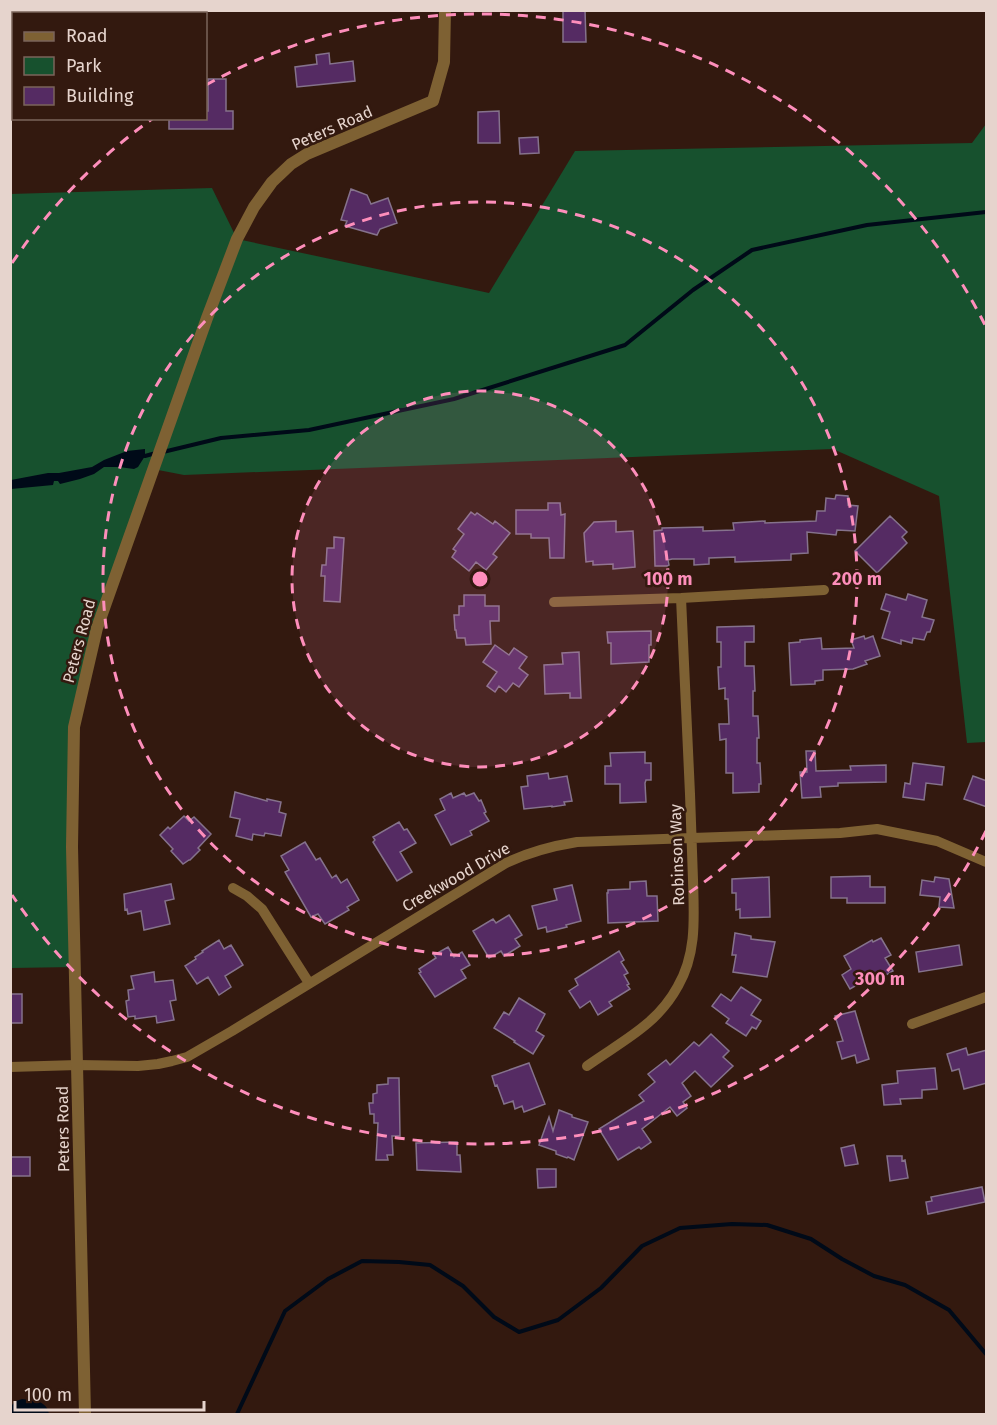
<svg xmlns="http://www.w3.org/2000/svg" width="997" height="1425" viewBox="0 0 997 1425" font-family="'Fira Sans',sans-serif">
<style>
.green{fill:#17512e}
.water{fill:#000a18}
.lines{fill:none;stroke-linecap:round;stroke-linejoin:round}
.stream{stroke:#000a18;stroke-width:4}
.building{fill:#552b63;stroke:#85728c;stroke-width:1.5}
.minor{stroke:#7e6133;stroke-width:10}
.tertiary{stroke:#7e6133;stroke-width:12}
.ring{fill:none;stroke:#fe8ebb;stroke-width:3;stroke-dasharray:10 8}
.labels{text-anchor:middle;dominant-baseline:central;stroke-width:5;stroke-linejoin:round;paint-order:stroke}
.street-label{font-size:16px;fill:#e6d4cd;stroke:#33190f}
.centre{fill:#fe8ebb;stroke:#33190f;stroke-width:3}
.ring-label{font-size:18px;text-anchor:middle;font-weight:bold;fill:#fe8ebb;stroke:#33190f;stroke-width:5;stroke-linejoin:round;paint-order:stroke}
</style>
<rect width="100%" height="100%" fill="#33190f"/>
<path class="green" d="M986,124V742L967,743L939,496L833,449L184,475L153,469L97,628L74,727L75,967L11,968L10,194L212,188L237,239L489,293L575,151L972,143Z"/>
<path class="water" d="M145,449V456L138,467L134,469L119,467H104L94,474L80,479L60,484L58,481H54L53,485L11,489V480L48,473H59L92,467L104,460L127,451Z
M22,1399C34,1400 47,1401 49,1414H11V1406L16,1401Z"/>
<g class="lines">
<path class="stream" d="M163,452L221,438L309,430L454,399L625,345L693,290L752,250L867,225L986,212
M145,456L156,453
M237,1414L285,1311L328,1279L362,1261L399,1262L430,1265L463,1286L494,1317L519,1332L558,1320L601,1288L642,1246L680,1228L732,1224L767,1225L811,1239L842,1259L874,1276L905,1285L949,1310L986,1354"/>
</g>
<path class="building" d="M563,10H585L586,42H563Z
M329,53L330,64L353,61L355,81L297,87L295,67L317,64L316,55Z
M208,79H226V111H233V129H169V118H206V111H208Z
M499,111L500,143H478V112Z
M538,137L539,153L520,154L519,138Z
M351,189L367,195L371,204L388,198L397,223L380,229L377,235L345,226L347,221L341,220Z
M836,495L848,496V505L858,506L855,531L837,530L836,535L807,532L808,553L791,554V560L735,562V557L709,558V564L694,565V559H672L668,560L669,565L667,566H655L654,531L662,530V528L703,527V531L734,530L733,523L765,521V523L816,521L817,511H825L826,498L835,499Z
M548,503H560L561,515L565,514L564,558H550L549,538H531V534H516V510H548Z
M471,512L475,515L477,513L493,524L495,521L510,533L493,554L497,557L486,570L476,562L469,571L452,557L456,551L453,549L464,534L458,529Z
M890,516L907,532L902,537L907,543L877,573L855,551Z
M616,521V532L633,531L635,567L613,569V564L593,565V561L586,562L584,533L594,522Z
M334,537L344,538L340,602L324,601L325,576H321L322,565H326L327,548H334Z
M886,594L906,600L908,594L927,600L922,617L934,620L930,632H927L924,640L913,638L912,643L901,640V644L882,638L890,612L881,609Z
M464,595H485V606H499V621H490L491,644L466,645L465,638H457L456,630H455L454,615H459V606H464Z
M754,626V642H745V666H754L755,691H753V716H758L759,738H757V763H760L761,784H759V792L733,793V773H726V739L720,740L719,724H729L728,699H725V688L719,689L718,667H721V642H717V627Z
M651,631V645H649V662L611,664V643H608L607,632Z
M864,636L865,639L873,636L880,656L865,661L867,664L853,669L823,670V680L815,681V684L791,685L789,643L800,642V640L821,638L822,649L854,648L851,640Z
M495,645L509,655L514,648L527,657L519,668L528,675L519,687L513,683L506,692L499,686L495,692L487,686L497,672L483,662Z
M579,652L581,698H570V693L545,694L544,665L563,664L562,653Z
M806,751H815L816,771L851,770L850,766L886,765V782L838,783V786L820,787L821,797L802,798L800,772H807Z
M645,752V763H651V780H646L645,783L646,802L620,803V784H605V766H611L610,753Z
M913,763L944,767L942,785L926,783L924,800L903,797L905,783L910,784Z
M548,773L549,779L567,776L572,801L564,802L565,805L552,807V806L524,809L521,787L528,786L527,776Z
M973,776L987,781V807L964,799Z
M235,792L267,801V799L281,802L279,812L286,814L281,836L265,833L264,836L253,834L252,840L236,836L240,819L230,817Z
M451,793L453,798L464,793L466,796L474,793L479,801L481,800L486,812L484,813L489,821L470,831L472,835L451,845L435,815L445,810L440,799Z
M184,816L189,821L194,817L211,834L198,848L200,850L190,860H189L183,864L171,851L173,849L160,835L168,827L170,829Z
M399,822L404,830L407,829L416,843L400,852L412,872L397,881L373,842L375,840L373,837Z
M305,842L316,860L320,858L332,878L336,875L341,883L347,879L359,900L347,907L349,910L325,924L318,914L311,917L285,872L289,870L281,856Z
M870,876V887H885V903H847V898H831V877Z
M769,877L770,917L740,918V909L736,910V893H732V879Z
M935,877L949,879L954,908L939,907L940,897L920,895L922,880L934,882Z
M646,881L647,896H657L658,921L608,923L607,893H608V890L630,889V882Z
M171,884L174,899L165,901L170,924L144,930L141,911L128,914L127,909L125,910L124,894Z
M572,885L581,921L566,925L567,927L547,932L546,927L538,929L532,906L557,900L554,889Z
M509,915L522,935L515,939L520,946L504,956L501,951L489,958L473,931L493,919L496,923Z
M735,933L751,936V939L775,942L767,977L733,972L736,955H732Z
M881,938L891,955L885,958L893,971L879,979L876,974L850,989L842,975L851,969L844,956L872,940L873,942Z
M219,940L224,949L231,945L243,965L225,976L231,987L219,995L208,977L197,984L185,966L196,959L195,957L203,952L202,951Z
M959,945L962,965L919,972L916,952Z
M448,947L454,957L462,952L470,965L461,970L466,978L435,997L419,973L421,972L419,969L436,958L434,955Z
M619,951L624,960L621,962L628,973L624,975L629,984L627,985L630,989L609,1002L612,1006L598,1015L590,1001L580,1008L569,991L578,985L575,979Z
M154,972L155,982L173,980L176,1000L170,1001L174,1020L157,1023L156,1016L135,1019V1016L128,1017L126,1001L129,1000L128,990L134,989L131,976Z
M741,987L761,1000L751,1015L761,1021L756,1029L752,1027L746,1036L726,1023L729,1019L712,1006L721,994L731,1001Z
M10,994H22V1023H10Z
M519,998L545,1014L536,1031L544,1036L533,1054L514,1042L515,1041L494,1028L504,1012L509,1015Z
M855,1011L869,1059L857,1063L855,1055L842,1059L837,1042L843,1041L835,1016Z
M711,1034L729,1051L723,1057L733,1066L711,1087L695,1071L682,1083L691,1096L683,1102L687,1108L677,1116L670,1107L642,1129L651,1142L641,1149L639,1147L618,1160L599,1129L644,1101L639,1095L655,1082L648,1074L666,1060L670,1065L694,1042L699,1046Z
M966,1048L968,1055L987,1050V1083L964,1089L959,1069L952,1071L947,1054Z
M529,1063L545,1104L524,1112L522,1106L515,1109L513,1101L504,1104L497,1085L495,1086L492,1076Z
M935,1068L937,1089L922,1090V1098L900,1099L901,1104L884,1105L882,1085L898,1083L897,1071Z
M388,1078H399L400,1136H392L393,1155H387L388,1160H376L378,1123H374V1114H370L369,1103H373V1094L377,1093V1085L388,1084Z
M559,1110L572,1115V1117L588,1122L574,1160L568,1157L567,1158L556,1154V1151L539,1145L549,1117L553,1131Z
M457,1142V1155H460L461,1172L417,1170L416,1143Z
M854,1145L858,1164L845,1166L841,1148Z
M887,1156H902V1161L905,1160L908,1178L890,1181Z
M10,1157H30V1176H10Z
M537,1169H556V1187L538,1188Z
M982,1187L985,1202L928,1214L926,1202L932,1201L931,1197Z"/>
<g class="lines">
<path class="minor" d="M554,602L681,598L824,590
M233,888L247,896L262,909L309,983
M912,1024L986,997
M587,1066C622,1041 657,1025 678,986C697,953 694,917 693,880C692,851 691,822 690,794C687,728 684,663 681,598
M10,1067L78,1065L138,1066L158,1064L172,1061L187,1057L232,1031L506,863C529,852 552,846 577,842L840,833L877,829L937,841L986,862"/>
<path class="tertiary" d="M85,1414L72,847L74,727L97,628L207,318L237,239L254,207L272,182L291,164L307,154L433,101L444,62L445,10"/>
</g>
<circle cx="480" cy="579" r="188" fill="#fe8ebb" fill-opacity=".12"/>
<g class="ring">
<circle cx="480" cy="579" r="188"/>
<circle cx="480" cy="579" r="377"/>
<path d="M986 831A565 565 0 0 1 12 895M12 263A565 565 0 0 1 152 119M206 85A565 565 0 0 1 986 327"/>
</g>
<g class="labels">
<g class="street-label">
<text transform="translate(332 128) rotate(-24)">Peters Road</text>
<text transform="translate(79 641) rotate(-75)">Peters Road</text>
<text transform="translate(677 855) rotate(-92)">Robinson Way</text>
<text transform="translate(456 877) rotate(-30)">Creekwood Drive</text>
<text transform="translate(63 1129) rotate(-91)">Peters Road</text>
</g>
</g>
<circle cx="480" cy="579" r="9" class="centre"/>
<g class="ring-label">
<text x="668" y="585">100 m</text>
<text x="857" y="585">200 m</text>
<text x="880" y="985">300 m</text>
</g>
<rect width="997" height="1425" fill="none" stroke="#e6d4cd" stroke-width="24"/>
<rect x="12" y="12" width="195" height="108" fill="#33190f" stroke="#7b645b" stroke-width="1.5"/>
<rect x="24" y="32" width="30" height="9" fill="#7e6133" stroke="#7b645b" stroke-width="1.5"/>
<text x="66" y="42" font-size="18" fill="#e6d4cd">Road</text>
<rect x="24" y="57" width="30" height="18" fill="#17512e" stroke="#7b645b" stroke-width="1.5"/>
<text x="66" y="72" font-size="18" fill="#e6d4cd">Park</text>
<rect x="24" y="87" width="30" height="18" fill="#552b63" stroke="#7b645b" stroke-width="1.5"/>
<text x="66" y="102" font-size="18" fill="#e6d4cd">Building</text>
<path d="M15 1401v9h189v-9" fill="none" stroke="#e6d4cd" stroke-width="3"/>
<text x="24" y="1401" font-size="18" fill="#e6d4cd" stroke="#33190f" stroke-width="4.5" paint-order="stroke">100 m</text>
</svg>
